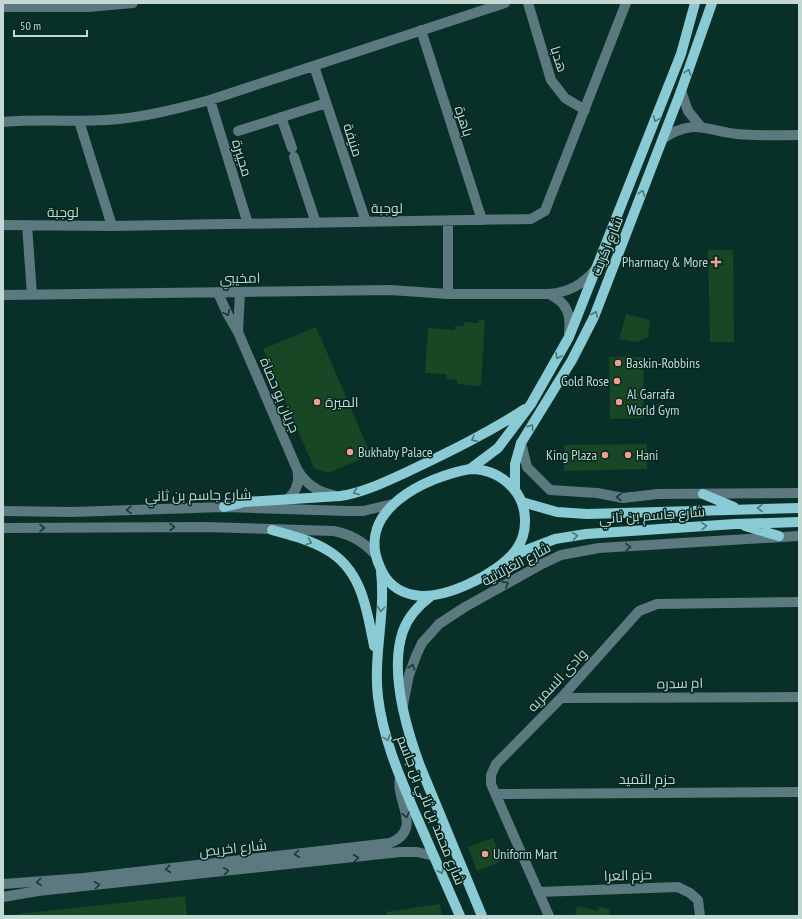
<svg xmlns="http://www.w3.org/2000/svg" width="802" height="919" viewBox="0 0 802 919" font-family="'PT Sans Narrow',Cairo,sans-serif">
<style>
.building{fill:#174724}
.lines{fill:none;stroke-linecap:round;stroke-linejoin:round}
.minor{stroke:#5b797e;stroke-width:10}
.major{stroke:#8acad4;stroke-width:10}
.oneway{stroke:#45787a}
.oneway2{stroke:#173b38}
.poi-dot{fill:#f49d8c;stroke:#002620;stroke-width:1.5}
.labels{text-anchor:middle;dominant-baseline:central;stroke-width:3;stroke-linejoin:round;paint-order:stroke}
.street-label{font-size:14px;fill:#c4d8d3;stroke:#002620}
.poi-label{font-size:14px;fill:#c4d8d3;stroke:#002620;text-anchor:start}
</style>
<rect width="100%" height="100%" fill="#083029"/>
<path class="building" d="M708,250H733L734,342H710Z
M626,314L650,320L648,337L637,342L619,339Z
M479,320H485L481,386L457,384L458,380L446,379L447,374L425,373L428,328L455,330V326H464V322L479,323Z
M316,327L371,455L328,473L314,468L263,349Z
M609,357H643L644,418L610,419Z
M647,444V469L564,471V445Z
M493,838L502,861L477,871L468,847Z
M185,896L187,916H18V914Z
M440,904L442,916H387L386,912Z
M577,906L598,911L599,907L609,909V916H575Z"/>
<g class="lines">
<path class="minor" d="M528,3L551,80L565,98L585,110
M3,7H88L133,3
M421,30L482,220
M314,66L366,222
M681,91L688,111L701,127
M210,100L248,224
M281,117L292,148
M79,121L112,226
M3,122C38,119 73,122 107,120C142,118 176,109 210,100L505,3
M238,131L326,103
M664,138C693,118 707,131 737,134C758,136 778,135 799,135
M294,157L316,223
M448,222V294
M3,225L112,226L531,219L545,211L548,203L626,3
M27,225L32,295
M218,293L228,315L238,332L297,469C305,483 317,492 333,495
M549,294C568,303 571,315 569,334
M3,295L390,290L448,294H549C569,292 582,285 595,270
M238,332L240,292
M521,443L527,467L550,490L597,493L623,498L658,494L799,493
M288,499C297,491 300,481 297,469
M3,511L72,512L224,507L346,511H363L393,504
M3,528L205,527L334,531C352,535 362,541 375,554
M561,698L799,697
M403,705L409,675L416,656L422,643L439,624L465,607L542,564L561,555L599,548L799,536
M496,794L799,792
M3,884L84,878L390,843C424,829 395,802 400,777
M538,892L678,887L690,893L698,900L700,916
M3,897L38,891L400,852H417L434,856
M549,916L491,784V775L496,764L561,698L639,611L657,604L799,602"/>
<path class="major" d="M470,469L498,448L531,404L569,337L681,54L695,3
M470,469C487,469 502,476 513,488C528,505 529,532 516,550C498,574 443,601 414,595C398,592 386,582 380,567C354,510 426,477 470,469Z
M515,490V464L521,443L572,360L594,317L681,91L712,3
M703,494L734,507
M522,502L557,512L587,514L799,508
M224,507L245,502L340,496C363,493 387,481 409,471C449,452 488,433 525,409
M745,526L779,536
M272,530C290,535 311,540 327,550C362,570 367,610 374,646
M511,556L555,539L586,534L735,524L799,522
M381,572C386,613 373,655 378,697C383,738 399,775 415,813C430,847 445,881 460,916
M431,596C419,605 408,617 403,631C389,671 406,728 420,766L482,916"/>
</g>
<defs><path id="oneway-chevron" d="M-2-3.5L2.5 0L-2 3.5" fill="none" stroke-width="1.6" stroke-linecap="round" stroke-linejoin="round"/></defs>
<g class="oneway">
<use href="#oneway-chevron" transform="translate(688 72) rotate(-70)"/>
<use href="#oneway-chevron" transform="translate(656 119) rotate(111)"/>
<use href="#oneway-chevron" transform="translate(642 193) rotate(-69)"/>
<use href="#oneway-chevron" transform="translate(595 314) rotate(-67)"/>
<use href="#oneway-chevron" transform="translate(558 356) rotate(119)"/>
<use href="#oneway-chevron" transform="translate(531 427) rotate(-55)"/>
<use href="#oneway-chevron" transform="translate(474 439) rotate(153)"/>
<use href="#oneway-chevron" transform="translate(356 492) rotate(159)"/>
<use href="#oneway-chevron" transform="translate(760 508) rotate(179)"/>
<use href="#oneway-chevron" transform="translate(704 526) rotate(-4)"/>
<use href="#oneway-chevron" transform="translate(575 536) rotate(-8)"/>
<use href="#oneway-chevron" transform="translate(309 542) rotate(21)"/>
<use href="#oneway-chevron" transform="translate(381 609) rotate(95)"/>
<use href="#oneway-chevron" transform="translate(387 738) rotate(73)"/>
<use href="#oneway-chevron" transform="translate(441 871) rotate(66)"/>
</g>
<g class="oneway2">
<use href="#oneway-chevron" transform="translate(227 313) rotate(64)"/>
<use href="#oneway-chevron" transform="translate(619 497) rotate(-178)"/>
<use href="#oneway-chevron" transform="translate(129 510) rotate(179)"/>
<use href="#oneway-chevron" transform="translate(172 527)"/>
<use href="#oneway-chevron" transform="translate(42 528)"/>
<use href="#oneway-chevron" transform="translate(628 547) rotate(-4)"/>
<use href="#oneway-chevron" transform="translate(506 584) rotate(-29)"/>
<use href="#oneway-chevron" transform="translate(412 667) rotate(-71)"/>
<use href="#oneway-chevron" transform="translate(406 815) rotate(77)"/>
<use href="#oneway-chevron" transform="translate(297 854) rotate(173)"/>
<use href="#oneway-chevron" transform="translate(356 858) rotate(-6)"/>
<use href="#oneway-chevron" transform="translate(168 869) rotate(174)"/>
<use href="#oneway-chevron" transform="translate(226 871) rotate(-6)"/>
<use href="#oneway-chevron" transform="translate(39 882) rotate(175)"/>
<use href="#oneway-chevron" transform="translate(97 885) rotate(-6)"/>
</g>
<g class="poi-dot">
<path d="M714 256h4v4h4v4h-4v4h-4v-4h-4v-4h4z"/>
<circle cx="618" cy="363" r="4"/>
<circle cx="617" cy="381" r="4"/>
<circle cx="317" cy="402" r="4"/>
<circle cx="619" cy="402" r="4"/>
<circle cx="350" cy="452" r="4"/>
<circle cx="605" cy="455" r="4"/>
<circle cx="628" cy="455" r="4"/>
<circle cx="485" cy="854" r="4"/>
</g>
<g class="labels">
<g class="street-label">
<text transform="translate(559 59) rotate(72)">هدبا</text>
<text transform="translate(464 121) rotate(72)">باهرة</text>
<text transform="translate(353 140) rotate(72)">منيفة</text>
<text transform="translate(242 158) rotate(73)">مجيبرة</text>
<text x="387" y="208">لوجبة</text>
<text x="63" y="212">لوجبة</text>
<text transform="translate(607 246) rotate(-68)">شارع زكريت</text>
<text transform="translate(240 278) rotate(-1)">امخيبي</text>
<text transform="translate(280 395) rotate(67)">جريان بو حصاة</text>
<text transform="translate(198 495) rotate(-1)">شارع جاسم بن ثاني</text>
<text transform="translate(652 515) rotate(-4)">شارع جاسم بن ثاني</text>
<text transform="translate(516 564) rotate(-28)">شارع الغزلانية</text>
<text transform="translate(557 680) rotate(-47)">وادى السمريه</text>
<text transform="translate(680 683) rotate(-1)">ام سدره</text>
<text x="647" y="779">حزم الثميد</text>
<text transform="translate(431 810) rotate(68)">شارع محمد بن ثاني بن جاسم</text>
<text transform="translate(233 848) rotate(-6)">شارع اخريص</text>
<text transform="translate(628 875) rotate(-2)">حزم العرا</text>
</g>
<g class="poi-label">
<text x="708" y="262" text-anchor="end">Pharmacy &amp; More</text>
<text x="626" y="363">Baskin-Robbins</text>
<text x="609" y="381" text-anchor="end">Gold Rose</text>
<text x="627" y="394">Al Garrafa<tspan x="627" dy="16">World Gym</tspan></text>
<text x="325" y="402">الميرة</text>
<text x="358" y="452">Bukhaby Palace</text>
<text x="597" y="455" text-anchor="end">King Plaza</text>
<text x="636" y="455">Hani</text>
<text x="493" y="854">Uniform Mart</text>
</g>
</g>
<rect width="802" height="919" fill="none" stroke="#c4d8d3" stroke-width="8"/>
<path d="M14 30v6h73v-6" fill="none" stroke="#c4d8d3" stroke-width="2"/>
<text x="20" y="30" font-size="12" fill="#c4d8d3" stroke="#002620" stroke-width="3" paint-order="stroke">50 m</text>
</svg>
